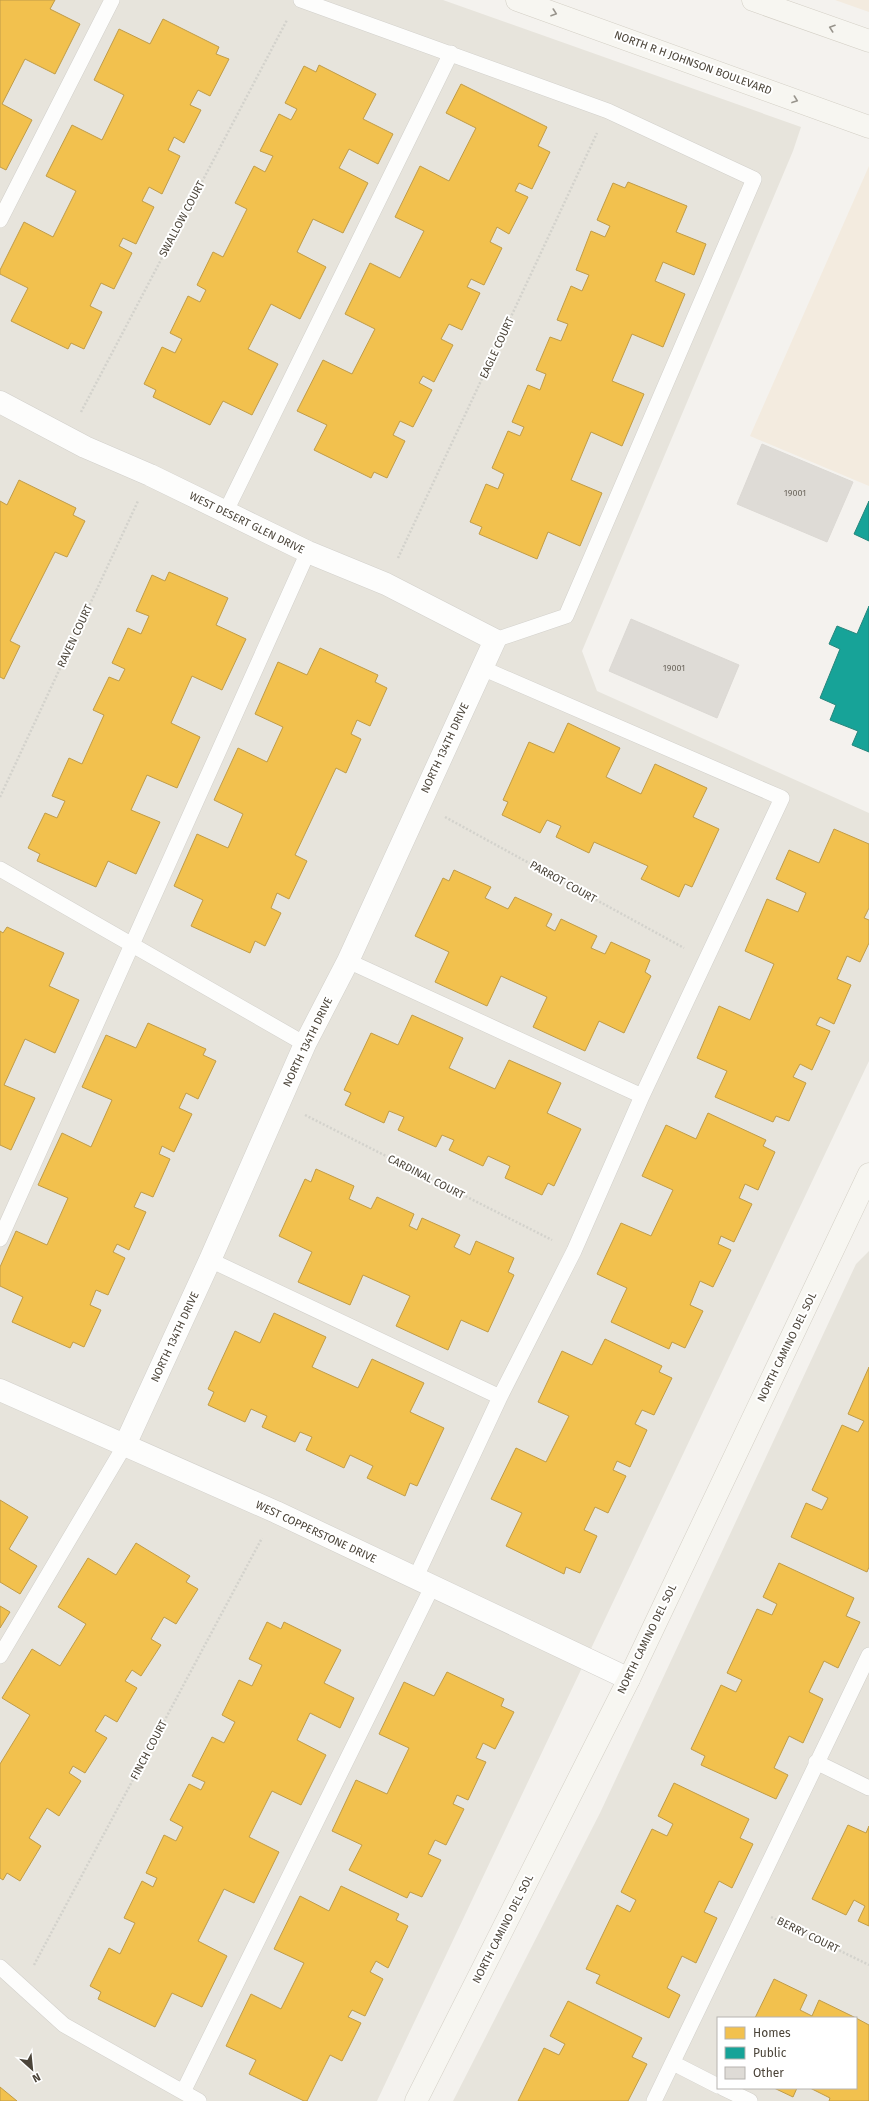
<svg xmlns="http://www.w3.org/2000/svg" width="869" height="2101" viewBox="0 0 869 2101" font-family="'Fira Sans',sans-serif">
<style>
.residential{fill:#e7e4dc;fill-rule:evenodd}
.commercial{fill:#f3ebdf}
.homes{fill:#f2c14e;stroke:#c09c48}
.public{fill:#17a398;stroke:#27867c}
.building{fill:#dedbd6;stroke:#dcd9d4}
.lines{fill:none;stroke-linecap:round;stroke-linejoin:round}
.lane-casing{stroke:#d2d0cb;stroke-width:16}
.street-casing{stroke:#d2d0cb;stroke-width:23}
.secondary-casing{stroke:#d3cfc5;stroke-width:23}
.path{stroke:#d3d2cc;stroke-width:2.5;stroke-dasharray:2 2;stroke-linecap:butt}
.lane{stroke:#fdfdfc;stroke-width:15}
.street{stroke:#fdfdfc;stroke-width:22}
.secondary{stroke:#f7f6f1;stroke-width:22}
.oneway{stroke:#98948c}
.labels{text-anchor:middle;dominant-baseline:central;stroke-width:4;stroke-linejoin:round;paint-order:stroke}
.number-label{font-size:9px;fill:#706a61}
.street-label{font-size:11px;fill:#4b4439;stroke:#fff}
</style>
<rect width="100%" height="100%" fill="#f4f2ee"/>
<path class="residential" d="M0,0H443L801,127L793,151L582,651L597,691L869,813V1061L377,2101H0Z
M869,1251V2101H453L600,1813L856,1264ZM718,2018H856V2088H718Z"/>
<path class="commercial" d="M835,0H869V12Z
M869,166V486L750,436Z"/>
<path class="homes" d="M0,0H55L50,9L80,24L55,74L25,59L2,104L32,120L6,170L0,167Z
M163,19L219,47L216,54L229,59L210,96L198,90L190,105L201,110L184,143L174,137L168,150L180,156L162,194L149,187L142,201L154,207L136,244L123,238L119,246L132,253L114,289L101,283L90,306L102,312L84,349L71,343L68,349L11,321L28,288L0,274V270L24,222L53,237L76,191L46,176L72,125L102,140L124,95L94,80L119,29L150,44Z
M319,65L376,94L363,119L393,134L378,164L349,149L339,168L368,183L343,233L313,219L297,252L326,267L300,319L271,304L248,349L278,364L252,415L223,401L210,425L153,397L156,390L144,384L162,347L175,353L182,339L170,333L188,296L200,302L206,290L197,285L213,252L223,257L247,209L235,203L254,166L265,172L273,156L260,151L279,114L291,120L297,109L285,103L304,66L316,72Z
M461,84L547,127L538,146L550,152L532,189L519,183L515,191L528,197L509,234L497,227L490,242L502,248L484,285L471,279L467,287L480,293L462,330L449,324L441,339L453,345L434,382L423,376L419,383L432,390L413,427L400,421L393,435L405,441L387,478L374,472L371,478L314,450L327,425L297,411L323,360L352,374L375,329L345,314L370,263L400,278L424,231L395,217L420,166L449,181L476,128L446,113Z
M628,182L687,206L676,232L706,244L694,275L663,262L655,281L685,294L663,347L632,334L612,381L644,394L622,446L591,432L571,480L602,493L580,546L548,532L537,559L479,534L482,527L470,522L486,484L498,489L504,474L492,468L508,431L520,436L524,427L512,422L528,385L540,390L546,374L536,370L550,337L561,341L568,324L557,320L571,286L582,291L589,275L576,270L591,231L605,237L610,226L597,220L613,183L625,188Z
M19,480L76,508L73,515L85,521L67,557L55,552L10,641L20,646L4,679L0,677V501L7,505Z
M169,572L228,598L216,625L246,639L222,690L192,676L171,723L200,737L177,788L147,775L131,810L160,822L136,874L108,861L96,887L37,861L40,854L28,848L45,813L57,818L65,801L52,796L69,758L82,764L104,715L93,710L109,677L119,681L125,669L112,663L128,628L141,634L149,616L136,611L152,575L165,581Z
M320,648L378,675L375,682L387,688L370,726L357,720L351,734L361,739L346,773L336,768L295,855L307,861L289,899L277,893L271,908L281,913L265,946L255,941L250,953L191,926L203,900L174,886L197,834L228,848L243,814L214,800L238,748L267,762L283,727L255,714L278,662L307,675Z
M568,723L620,748L606,777L641,794L655,764L707,788L693,817L719,829L692,887L685,884L679,897L641,879L648,866L594,842L589,853L556,837L561,826L547,820L540,833L502,815L508,802L503,800L529,742L554,753Z
M834,829L869,844V908L864,918L869,920V943L860,962L847,956L837,979L851,985L834,1024L820,1017L816,1025L830,1031L812,1070L800,1064L793,1077L806,1083L789,1121L776,1116L773,1122L715,1097L727,1071L697,1058L719,1006L750,1020L774,964L745,951L767,899L798,912L806,893L776,879L789,850L819,863Z
M454,870L491,887L485,898L508,909L515,897L552,914L546,926L555,931L561,919L597,936L591,948L605,954L611,942L650,960L645,972L651,976L624,1033L599,1021L585,1051L533,1027L547,997L501,976L487,1006L435,982L449,952L415,936L443,878L449,881Z
M7,927L64,953L49,986L79,1000L55,1053L25,1039L4,1085L35,1098L11,1150L0,1145V931L3,933Z
M412,1015L463,1038L449,1068L495,1089L509,1060L561,1083L547,1113L581,1129L554,1186L548,1183L542,1195L505,1178L510,1166L488,1156L483,1166L449,1150L454,1140L442,1135L436,1147L398,1130L404,1117L389,1111L384,1123L345,1105L351,1093L344,1090L371,1033L398,1045Z
M148,1023L206,1049L203,1055L216,1061L198,1099L186,1093L179,1108L192,1114L174,1152L162,1146L159,1154L170,1159L153,1197L141,1192L134,1207L146,1212L129,1250L117,1244L113,1252L125,1258L108,1295L96,1290L90,1305L101,1310L84,1347L73,1342L70,1348L12,1322L23,1297L0,1286V1267L16,1231L47,1245L68,1198L38,1185L62,1133L91,1147L112,1100L82,1087L106,1035L136,1048Z
M708,1113L766,1140L763,1146L775,1152L758,1190L745,1184L739,1198L752,1204L734,1242L721,1236L718,1244L731,1250L713,1287L700,1281L690,1305L703,1311L685,1348L672,1342L669,1349L611,1322L627,1288L597,1274L621,1223L651,1236L673,1190L642,1176L666,1125L696,1139Z
M316,1169L354,1186L349,1199L371,1209L377,1197L414,1214L409,1226L417,1230L422,1218L460,1235L454,1247L470,1255L476,1241L514,1258L508,1272L514,1275L488,1332L461,1320L448,1350L396,1326L410,1296L363,1275L350,1305L298,1282L312,1252L279,1236L305,1179L311,1182Z
M274,1313L326,1337L312,1367L358,1388L372,1359L424,1383L410,1412L444,1428L417,1486L410,1483L405,1496L367,1478L373,1466L350,1455L344,1468L306,1450L312,1437L300,1432L295,1442L262,1427L267,1416L251,1409L245,1422L208,1405L214,1392L208,1389L235,1331L260,1343Z
M605,1339L662,1366L659,1372L672,1378L654,1415L642,1410L635,1424L647,1430L630,1467L617,1461L613,1470L626,1476L608,1513L595,1507L584,1530L597,1536L580,1573L566,1567L564,1574L506,1546L522,1513L491,1499L516,1448L546,1462L569,1416L538,1402L562,1351L592,1365Z
M869,1367V1567L867,1572L791,1537L806,1503L822,1510L828,1498L812,1490L842,1425L858,1432L864,1421L848,1414Z
M0,1500L28,1517L9,1549L37,1566L20,1594L0,1582Z
M136,1543L190,1576L186,1582L198,1589L176,1624L164,1617L151,1639L161,1645L141,1676L132,1670L125,1681L137,1688L117,1722L105,1715L95,1731L107,1738L85,1773L73,1766L69,1773L81,1781L59,1816L47,1808L29,1838L41,1846L20,1881L7,1873L3,1880L0,1878V1764L30,1715L2,1698L32,1649L60,1666L86,1624L58,1607L88,1558L116,1575Z
M779,1563L854,1598L846,1616L860,1622L838,1668L824,1661L809,1692L823,1699L803,1743L789,1736L774,1768L788,1775L776,1799L701,1765L705,1756L691,1749L721,1685L736,1692L742,1680L727,1673L757,1609L772,1615L777,1604L763,1597Z
M0,1606L10,1612L0,1628Z
M267,1622L281,1629L284,1622L341,1650L324,1683L354,1698L340,1728L310,1713L297,1740L326,1755L301,1805L272,1791L249,1837L279,1852L254,1903L224,1889L198,1941L227,1956L202,2007L172,1993L155,2027L98,1999L101,1992L90,1986L109,1948L120,1954L135,1923L124,1918L142,1881L153,1887L157,1878L146,1873L164,1835L176,1841L183,1827L170,1820L189,1784L201,1790L205,1782L192,1776L212,1737L224,1743L235,1722L222,1715L239,1680L252,1686L262,1665L249,1659Z
M447,1672L504,1699L501,1706L514,1712L495,1749L483,1743L476,1758L486,1762L468,1800L457,1795L453,1804L464,1809L446,1845L435,1840L428,1854L441,1860L422,1897L410,1892L407,1898L349,1870L362,1845L332,1831L356,1780L387,1794L409,1748L379,1734L404,1682L434,1696Z
M674,1783L749,1819L740,1838L753,1844L732,1888L719,1881L704,1912L717,1918L696,1963L682,1956L667,1988L680,1995L669,2018L596,1983L600,1975L586,1969L617,1905L630,1912L636,1900L621,1892L652,1829L667,1836L673,1824L658,1816Z
M848,1825L866,1833L869,1826V1926L858,1921L865,1906L854,1900L846,1915L812,1899Z
M341,1886L399,1914L396,1920L408,1926L388,1968L376,1961L370,1972L383,1979L365,2016L352,2010L348,2017L361,2023L342,2061L330,2055L307,2101H304L249,2074L256,2060L226,2046L251,1994L281,2009L304,1963L274,1949L300,1896L329,1911Z
M774,1979L807,1995L800,2010L812,2016L819,2000L856,2018H755Z
M568,2001L642,2038L632,2057L647,2064L628,2101H518L544,2048L559,2055L565,2044L550,2036Z
M856,2018L869,2025V2101H829L830,2098L810,2088H856Z
M0,2087L17,2101H0Z
M774,2088H797L793,2097Z"/>
<path class="public" d="M869,501V541L854,534Z
M869,606V752L852,745L858,731L830,720L836,705L820,698L840,649L829,644L837,626L857,634Z"/>
<path class="building" d="M762,444L853,482L827,542L737,504Z
M631,619L739,665L717,718L609,671Z"/>
<g class="lines">
<defs>
<path id="lane" d="M301,0L608,111L754,179L566,616L495,640
M0,220L112,0
M225,513L451,53
M0,869L305,1044
M348,961L642,1096
M0,1239L308,552
M210,1260L500,1397
M415,1579L500,1397L574,1251L642,1096L782,798L482,668
M0,1656L125,1445
M816,1762L869,1788
M0,1967L64,2025L199,2101
M673,2063L718,2086
M723,2088L750,2101
M183,2092L432,1587
M654,2101L869,1655"/>
<path id="street" d="M0,402L85,447L150,475L308,552L386,584L495,640L348,961L305,1044L210,1260L125,1445
M0,1390L276,1512L629,1679"/>
<path id="secondary" d="M517,0L869,127
M753,0L869,41
M416,2101L629,1679L869,1174"/>
</defs>
<use href="#lane" class="lane-casing"/>
<use href="#street" class="street-casing"/>
<use href="#secondary" class="secondary-casing"/>
<path class="path" d="M81,412L287,20
M398,558L597,133
M0,797L138,501
M445,817L684,948
M305,1115L552,1240
M771,1917L869,1965
M34,1965L262,1538"/>
<use href="#lane" class="lane"/>
<use href="#street" class="street"/>
<use href="#secondary" class="secondary"/>
</g>
<defs><path id="oneway-chevron" d="M-2-3.5L2.5 0L-2 3.5" fill="none" stroke-width="1.6" stroke-linecap="round" stroke-linejoin="round"/></defs>
<g class="oneway">
<use href="#oneway-chevron" transform="translate(554 13) rotate(19)"/>
<use href="#oneway-chevron" transform="translate(832 28) rotate(-161)"/>
<use href="#oneway-chevron" transform="translate(795 100) rotate(20)"/>
</g>
<g class="labels">
<g class="number-label">
<text x="795" y="493">19001</text>
<text x="674" y="668">19001</text>
</g>
<g class="street-label">
<text transform="translate(693 63) rotate(20)">NORTH R H JOHNSON BOULEVARD</text>
<text transform="translate(182 219) rotate(-62)">SWALLOW COURT</text>
<text transform="translate(497 348) rotate(-65)">EAGLE COURT</text>
<text transform="translate(247 523) rotate(26)">WEST DESERT GLEN DRIVE</text>
<text transform="translate(75 636) rotate(-65)">RAVEN COURT</text>
<text transform="translate(445 748) rotate(-65)">NORTH 134TH DRIVE</text>
<text transform="translate(563 882) rotate(29)">PARROT COURT</text>
<text transform="translate(308 1042) rotate(-64)">NORTH 134TH DRIVE</text>
<text transform="translate(426 1177) rotate(27)">CARDINAL COURT</text>
<text transform="translate(175 1337) rotate(-65)">NORTH 134TH DRIVE</text>
<text transform="translate(787 1347) rotate(-64)">NORTH CAMINO DEL SOL</text>
<text transform="translate(316 1532) rotate(25)">WEST COPPERSTONE DRIVE</text>
<text transform="translate(647 1639) rotate(-64)">NORTH CAMINO DEL SOL</text>
<text transform="translate(149 1750) rotate(-62)">FINCH COURT</text>
<text transform="translate(503 1929) rotate(-63)">NORTH CAMINO DEL SOL</text>
<text transform="translate(808 1935) rotate(26)">BERRY COURT</text>
</g>
</g>
<rect x="717" y="2017" width="140" height="72" fill="#ffffff" stroke="#b7b4b0"/>
<rect x="725" y="2027" width="20" height="12" fill="#f2c14e" stroke="#b7b4b0"/>
<text x="753" y="2037" font-size="12" fill="#4b4439">Homes</text>
<rect x="725" y="2047" width="20" height="12" fill="#17a398" stroke="#b7b4b0"/>
<text x="753" y="2057" font-size="12" fill="#4b4439">Public</text>
<rect x="725" y="2067" width="20" height="12" fill="#dedbd6" stroke="#b7b4b0"/>
<text x="753" y="2077" font-size="12" fill="#4b4439">Other</text>
<g transform="translate(32 2069) rotate(153)" stroke="#ffffff" stroke-width="3" paint-order="stroke">
<path d="M0-3L7 15L0 10L-7 15Z" fill="#4b4439"/>
<text y="-6" font-size="11" font-weight="bold" text-anchor="middle" fill="#4b4439">N</text>
</g>
</svg>
